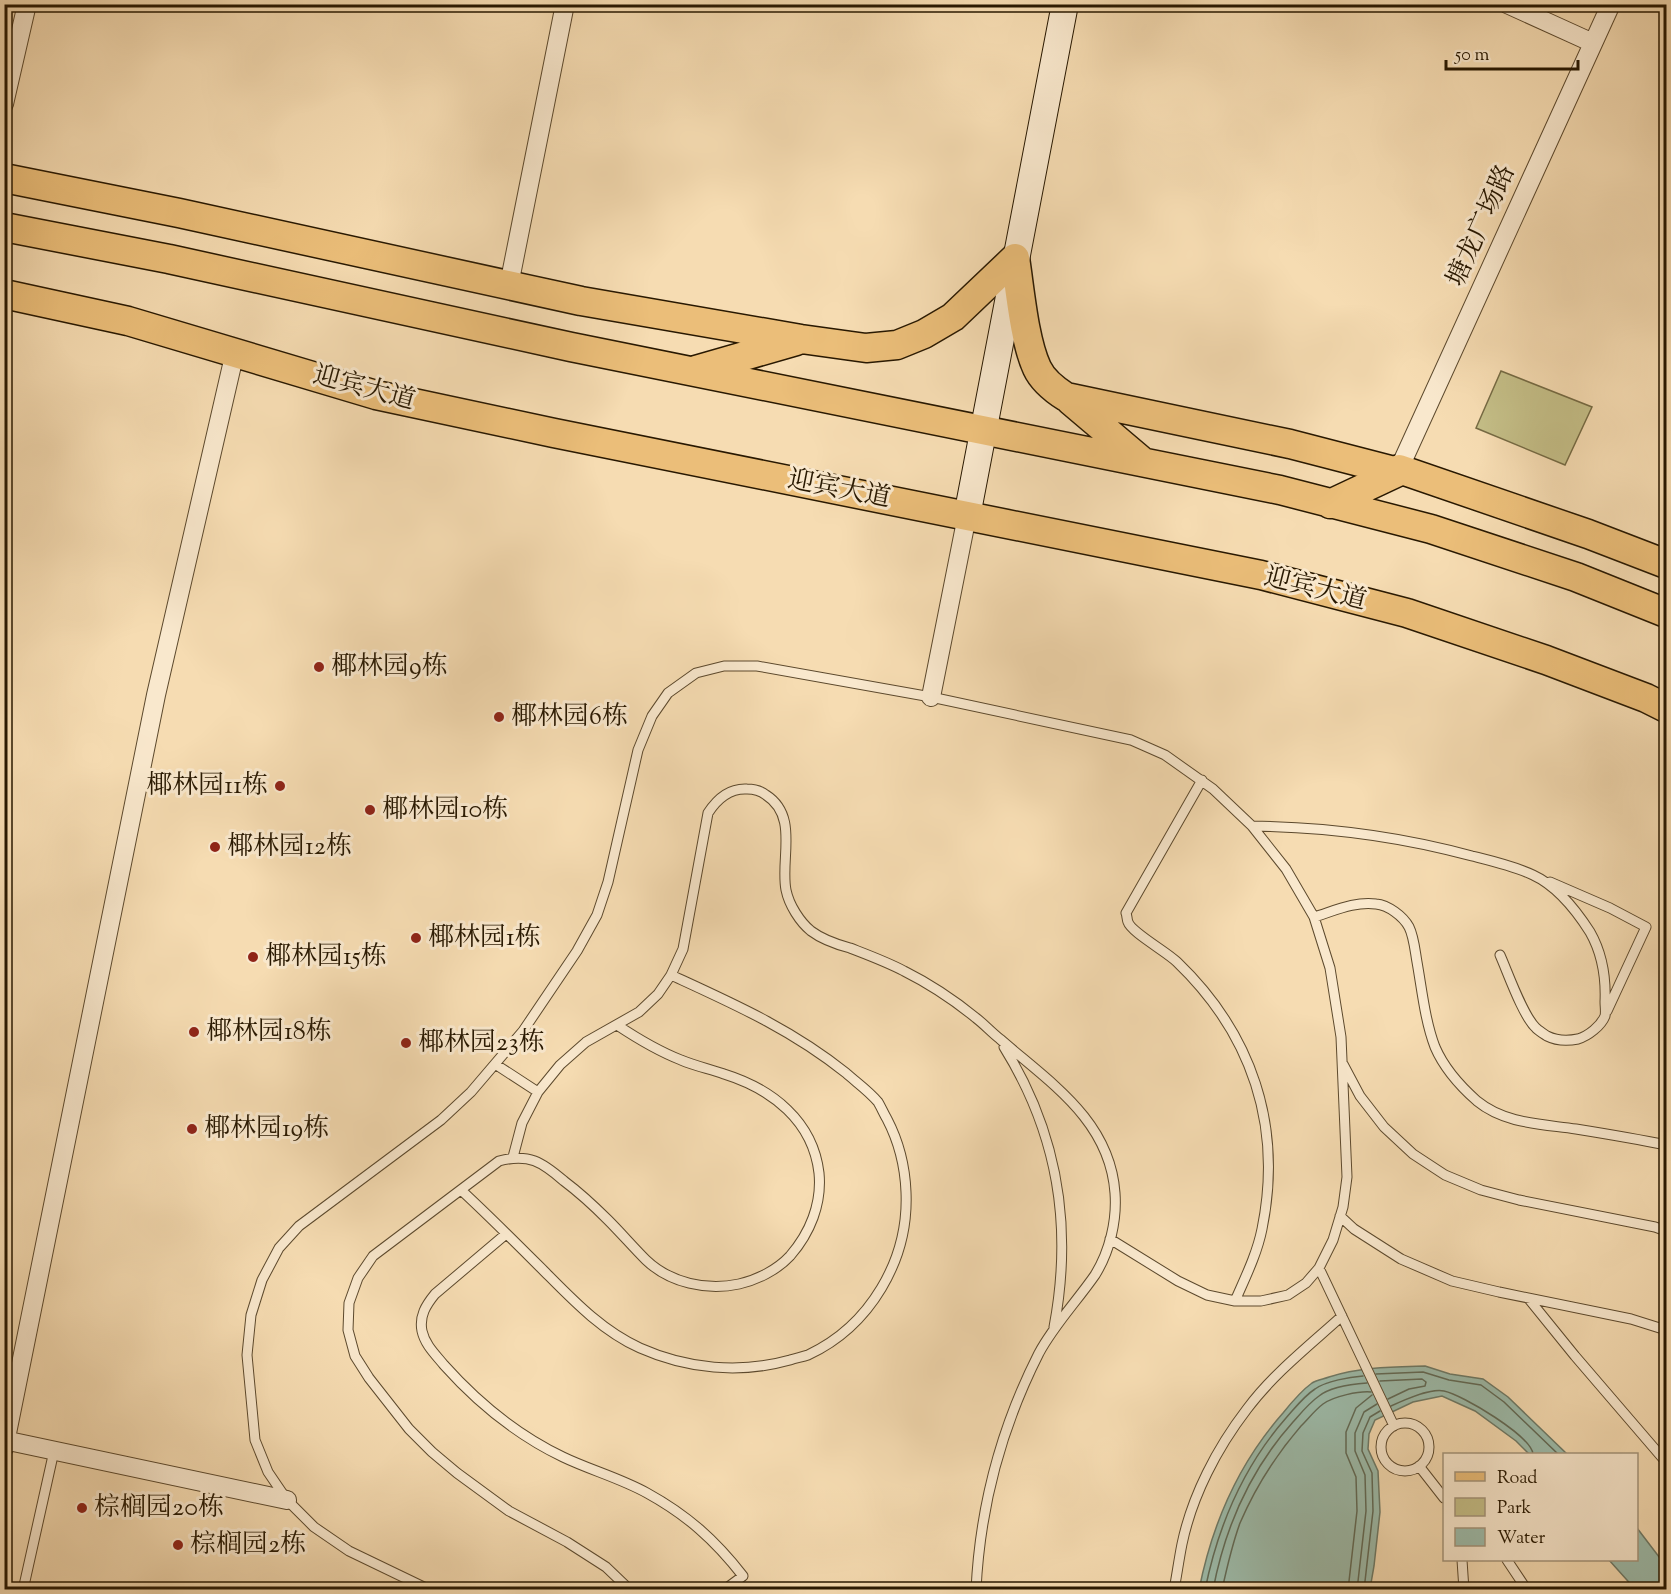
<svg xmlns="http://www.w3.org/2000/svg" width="1671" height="1594" viewBox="0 0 1671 1594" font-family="'Sorts Mill Goudy','Noto Serif SC',serif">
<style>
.green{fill:#c4be87;stroke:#766b44;stroke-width:1.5}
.water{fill:#9dbcab;stroke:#6e7a67;stroke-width:1.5}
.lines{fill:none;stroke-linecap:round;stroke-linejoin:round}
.shore{stroke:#626a56;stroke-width:1.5}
.lane-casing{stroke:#5c492d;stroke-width:11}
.street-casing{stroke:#5c492d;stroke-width:20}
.secondary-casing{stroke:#281801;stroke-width:28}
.primary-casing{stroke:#281801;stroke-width:31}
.lane{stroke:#f9e8cd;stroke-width:9}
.street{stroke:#f9e8cd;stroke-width:18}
.secondary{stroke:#f9e8cd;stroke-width:26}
.primary{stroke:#ebbe79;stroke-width:28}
.poi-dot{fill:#8f2418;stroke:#f9e8cd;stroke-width:2}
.labels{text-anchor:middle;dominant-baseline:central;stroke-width:6;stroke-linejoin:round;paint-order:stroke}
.street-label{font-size:26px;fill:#281801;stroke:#f9e8cd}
.poi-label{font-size:26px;fill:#281801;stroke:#f9e8cd;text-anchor:start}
</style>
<rect width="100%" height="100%" fill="#f6dcb2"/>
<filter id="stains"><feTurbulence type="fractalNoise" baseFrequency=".00333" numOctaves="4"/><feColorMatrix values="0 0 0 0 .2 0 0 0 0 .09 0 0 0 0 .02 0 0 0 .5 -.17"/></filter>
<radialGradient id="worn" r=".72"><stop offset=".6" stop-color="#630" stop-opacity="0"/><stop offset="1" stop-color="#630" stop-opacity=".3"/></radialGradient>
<path class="green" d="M1501,371L1592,407L1565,465L1476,428Z"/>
<path class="water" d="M1425,1366L1450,1374L1483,1379L1508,1397L1567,1454H1529L1516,1441L1475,1411L1442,1396L1413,1402L1375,1420L1369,1434L1368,1449L1378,1471L1380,1512L1374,1566L1370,1589L1199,1590C1212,1524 1238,1464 1283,1413C1291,1403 1301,1391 1312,1383C1317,1380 1324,1379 1329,1377C1360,1367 1392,1367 1425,1366Z
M1637,1528L1666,1566V1589H1635L1609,1560H1636Z"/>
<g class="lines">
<path class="shore" d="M1376,1374L1423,1372L1449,1380L1481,1385L1504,1402L1558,1454
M1380,1381L1422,1379L1426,1382L1425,1386L1409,1389L1388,1399
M1391,1406C1404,1400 1430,1388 1444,1391C1463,1395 1531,1436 1533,1454
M1205,1590C1218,1526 1243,1467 1286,1418C1295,1408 1304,1396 1315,1389C1326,1381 1350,1377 1363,1376
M1213,1590C1225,1527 1250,1470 1293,1422C1301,1413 1309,1403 1319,1396C1330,1387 1353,1384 1367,1383
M1222,1590C1227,1567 1232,1545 1240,1523C1255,1488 1276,1455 1301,1426C1308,1419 1315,1410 1323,1404C1334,1396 1359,1391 1371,1392
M1348,1590L1357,1511L1356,1477L1346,1453V1432L1356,1408L1372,1395
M1357,1590L1366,1511L1365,1475L1355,1451V1433L1364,1412L1377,1404
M1364,1590L1373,1511L1372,1473L1362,1451L1363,1433L1370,1417L1380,1411"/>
<defs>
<path id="lane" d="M1202,780L1126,913C1127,915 1127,920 1128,922C1131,932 1167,952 1177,962C1252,1034 1283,1126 1262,1229C1257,1254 1245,1278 1235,1301
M1252,826C1328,827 1399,836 1472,856C1492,861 1514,866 1533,875C1557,886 1576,910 1590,932C1602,953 1606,979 1605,1002C1605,1006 1606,1012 1605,1016C1601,1026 1588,1036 1578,1039C1568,1041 1557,1041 1547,1036C1544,1034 1539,1031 1536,1028C1523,1016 1508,973 1500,955
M1550,882L1610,908L1646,927L1607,1011
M1314,917C1334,911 1355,901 1376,904C1388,905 1403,916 1409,927C1414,937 1415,951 1417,962C1422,990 1425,1021 1435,1047C1444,1068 1460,1086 1477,1101C1505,1124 1542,1124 1576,1129C1607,1134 1637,1139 1666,1145
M617,1025C638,1039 658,1051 681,1060C695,1066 710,1069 724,1074C772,1089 813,1121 819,1173C822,1204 810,1233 790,1256C777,1270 757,1280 739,1284C707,1291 670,1283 646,1260C633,1247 621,1233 608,1220C594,1206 580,1193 564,1181C542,1162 529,1153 499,1161L373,1256L358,1278L349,1303L348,1330L355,1356L369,1378L409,1429L432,1452L457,1473L509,1511L567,1542L606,1567L630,1590
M1004,1047C1058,1134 1073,1226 1054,1327
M495,1064L538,1092
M1343,1064L1360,1096L1384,1127L1413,1154L1445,1175L1481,1190L1519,1200L1655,1227L1666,1231
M513,1157L522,1123L538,1092L560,1065L586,1042L639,1012L658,994L671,975L683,949L708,813C717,799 729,788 747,789C754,789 761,791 766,795C799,816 780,859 786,890C789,905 800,922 811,931C823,940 835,944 850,948C868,955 887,962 904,971C930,984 954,1000 976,1018C984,1024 991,1032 1000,1039C1049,1082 1110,1120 1115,1193C1117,1220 1110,1251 1095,1275C1077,1301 1054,1325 1039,1353C1001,1428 980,1506 976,1590
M461,1190C488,1215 514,1241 540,1267C570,1297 600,1330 640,1348C687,1369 740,1374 790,1360C796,1358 802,1357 808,1355C870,1326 909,1260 906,1192C905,1166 899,1142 887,1119C884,1114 881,1107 878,1102C869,1091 856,1082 846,1073C791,1029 734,1004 671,975
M1340,1216L1354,1229L1401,1259L1452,1281L1499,1292L1631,1319L1666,1330
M506,1234L435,1294C426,1305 419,1316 422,1331C425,1345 436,1355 444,1365C478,1403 517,1435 563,1457C590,1470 620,1478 647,1493C687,1515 715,1540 743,1576L724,1590
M1319,1268L1394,1426
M1528,1298L1575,1356L1666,1462
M1381 1447a24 24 0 1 1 48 0a24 24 0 1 1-48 0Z
M1419,1466L1444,1498
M1462,1560L1464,1590
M1507,1560L1527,1590
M23,1590L54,1451
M430,1590L349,1551L314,1527L287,1500L268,1472L255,1440L247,1355L251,1315L262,1280L279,1248L299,1226L441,1120L471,1092L523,1031L577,951L597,915L608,882L638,750L652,716L668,693L696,673L724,666H757L931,697L1131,740L1165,755L1213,789L1252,826L1286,869L1314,917L1330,968L1341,1037L1347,1177L1343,1207L1333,1240L1319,1268L1306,1283L1288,1295L1261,1301H1235L1207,1295L1178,1281L1110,1239
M1174,1590C1177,1574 1179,1559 1182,1544C1192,1496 1217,1448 1247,1409C1273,1374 1310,1345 1342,1316"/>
<path id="street" d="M1507,4L1593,43
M4,104L27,4
M509,285L565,4
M1399,469L1611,4
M931,697L967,516
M4,1440L287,1500
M4,1448L156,695L235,352"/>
<path id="secondary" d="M967,516L1065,4"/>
<path id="primary" d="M4,178L179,213L581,301L801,339L866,348L897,345L924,334L953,317L1015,258
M4,227L169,259L571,347L1280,490L1431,529L1576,577L1666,613
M1015,258C1020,290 1024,340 1037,368C1043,381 1055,390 1066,397L1290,444L1398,472L1399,469L1588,534L1666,564
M4,294L128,321L376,395L554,433L1261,575L1407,613L1546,660L1646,698L1666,708
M696,370L796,341
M1071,401L1143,462
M1330,504L1398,472"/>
</defs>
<use href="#lane" class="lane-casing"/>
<use href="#street" class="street-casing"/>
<use href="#secondary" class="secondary-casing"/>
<use href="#primary" class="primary-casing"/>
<use href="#lane" class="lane"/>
<use href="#street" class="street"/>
<use href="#secondary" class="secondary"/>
<use href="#primary" class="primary"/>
</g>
<g class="poi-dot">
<circle cx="319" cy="667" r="6"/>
<circle cx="499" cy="717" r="6"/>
<circle cx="280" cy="786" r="6"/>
<circle cx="370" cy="810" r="6"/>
<circle cx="215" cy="847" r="6"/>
<circle cx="416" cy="938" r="6"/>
<circle cx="253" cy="957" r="6"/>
<circle cx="194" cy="1032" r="6"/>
<circle cx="406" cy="1043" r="6"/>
<circle cx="192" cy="1129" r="6"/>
<circle cx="82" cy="1508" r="6"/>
<circle cx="178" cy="1545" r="6"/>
</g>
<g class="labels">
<g class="street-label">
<text transform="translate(1482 226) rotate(-66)">塘龙广场路</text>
<text transform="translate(364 389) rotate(15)">迎宾大道</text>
<text transform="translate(839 490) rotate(11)">迎宾大道</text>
<text transform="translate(1315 590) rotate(14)">迎宾大道</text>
</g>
<g class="poi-label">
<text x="331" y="667">椰林园9栋</text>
<text x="511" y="717">椰林园6栋</text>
<text x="268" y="786" text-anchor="end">椰林园11栋</text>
<text x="382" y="810">椰林园10栋</text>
<text x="227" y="847">椰林园12栋</text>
<text x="428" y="938">椰林园1栋</text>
<text x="265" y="957">椰林园15栋</text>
<text x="206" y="1032">椰林园18栋</text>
<text x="418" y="1043">椰林园23栋</text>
<text x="204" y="1129">椰林园19栋</text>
<text x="94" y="1508">棕榈园20栋</text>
<text x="190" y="1545">棕榈园2栋</text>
</g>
</g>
<rect width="1671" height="1594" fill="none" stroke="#f6dcb2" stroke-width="24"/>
<rect x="6" y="6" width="1659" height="1582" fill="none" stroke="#281801" stroke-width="3"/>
<rect x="12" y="12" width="1647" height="1570" fill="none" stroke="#281801" stroke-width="1.5"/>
<rect x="1443" y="1453" width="195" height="108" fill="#f9e8cd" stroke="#a5957b" stroke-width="1.5"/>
<rect x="1455" y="1472" width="30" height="9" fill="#ebbe79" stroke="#a5957b" stroke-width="1.5"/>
<text x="1497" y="1483" font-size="18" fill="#281801">Road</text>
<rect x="1455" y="1498" width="30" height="18" fill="#c4be87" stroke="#a5957b" stroke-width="1.5"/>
<text x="1497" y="1513" font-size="18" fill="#281801">Park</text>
<rect x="1455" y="1528" width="30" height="18" fill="#9dbcab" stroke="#a5957b" stroke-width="1.5"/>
<text x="1497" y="1543" font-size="18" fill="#281801">Water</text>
<path d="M1446 60v9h132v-9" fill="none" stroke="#281801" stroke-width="3"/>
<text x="1455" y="60" font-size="18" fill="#281801" stroke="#f9e8cd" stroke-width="4.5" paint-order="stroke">50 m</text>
<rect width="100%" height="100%" filter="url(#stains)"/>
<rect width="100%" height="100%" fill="url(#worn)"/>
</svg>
